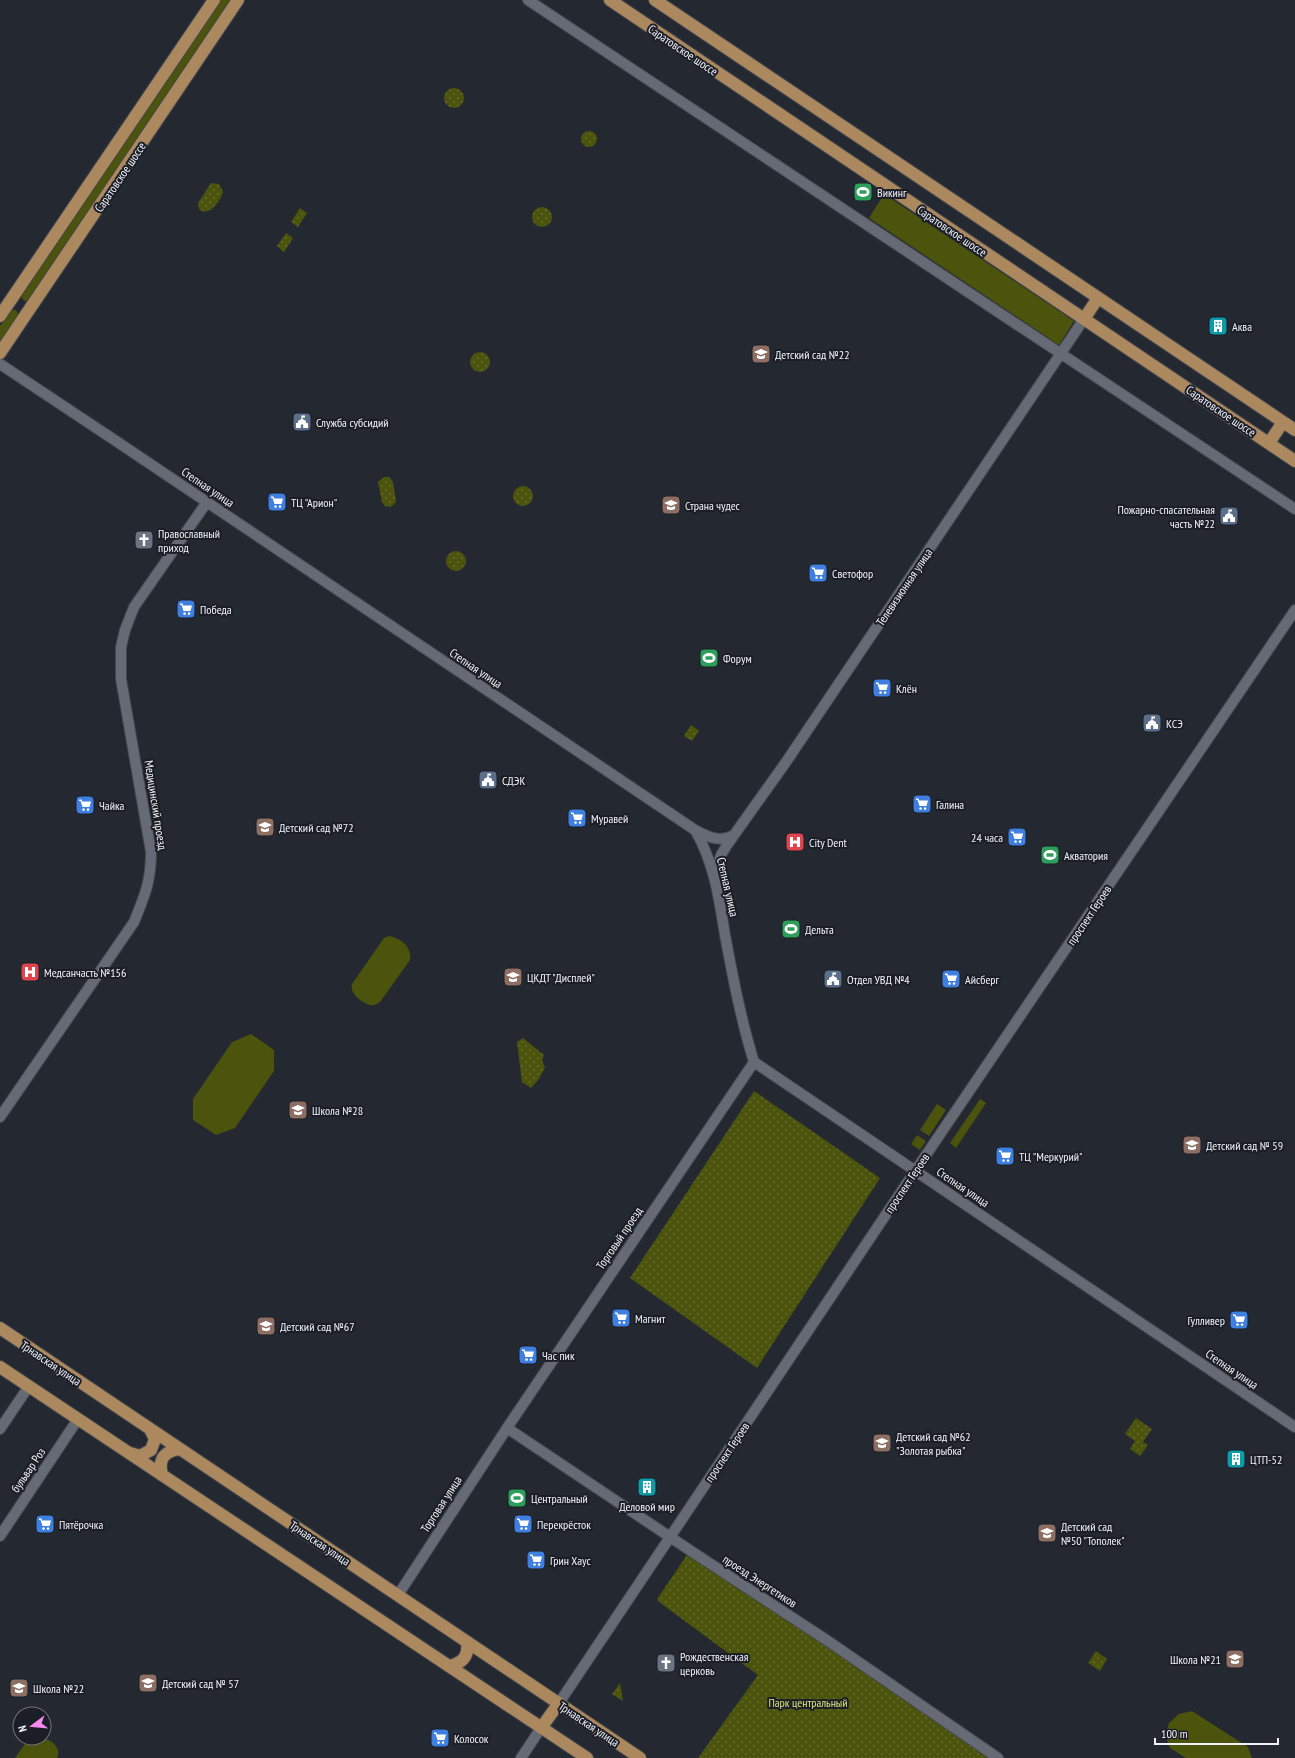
<svg xmlns="http://www.w3.org/2000/svg" width="1295" height="1758" viewBox="0 0 1295 1758" font-family="'PT Sans Narrow',sans-serif">
<style>
.grass{fill:#4c530c}
.park{fill:url(#park-dots)}
.lines{fill:none;stroke-linecap:round;stroke-linejoin:round}
.minor-casing{stroke:#43474e;stroke-width:12}
.major-casing{stroke:#43474e;stroke-width:14}
.minor{stroke:#656a74;stroke-width:10}
.major{stroke:#ab885e;stroke-width:12}
.labels{text-anchor:middle;dominant-baseline:central;stroke-width:4;stroke-linejoin:round;paint-order:stroke}
.street-label{font-size:12px;fill:#eff2f8;stroke:#1b1e27}
.poi-label{font-size:12px;fill:#eff2f8;stroke:#1b1e27;text-anchor:start}
.park-label{font-size:12px;fill:#d7e47c;stroke:#1b1e27}
</style>
<defs>
<pattern id="park-dots" width="8" height="8" patternUnits="userSpaceOnUse"><rect width="8" height="8" fill="#4c530c"/><path d="M2 2h.1M6 6h.1" fill="none" stroke="#666c30" stroke-width="1.8" stroke-linecap="round"/></pattern>
</defs>
<rect width="100%" height="100%" fill="#242831"/>
<path class="grass" d="M219,0H232L27,302C22,300 21,298 22,293Z
M884,194L1074,321L1059,345L869,218Z
M12,310H16L19,316L0,346V326Z
M389,936C401,938 412,947 410,960L380,1002C377,1004 374,1006 370,1005C362,1003 349,993 352,984L384,938Z
M251,1034L274,1050V1071L235,1128L216,1135L193,1120V1099L232,1042Z
M980,1099L986,1103L956,1148L950,1143Z
M937,1104L946,1110L929,1136L920,1130Z
M917,1135L926,1141L920,1150L911,1144Z
M1192,1711L1248,1747L1252,1758H1186L1170,1748L1167,1740V1731L1169,1723L1179,1714Z
M29,1738C33,1738 38,1737 42,1738C52,1739 62,1749 57,1758H15Z"/>
<path class="park" d="M444 98a10 10 0 1 1 20 0a10 10 0 1 1-20 0Z
M581 139a8 8 0 1 1 16 0a8 8 0 1 1-16 0Z
M211,183L219,184L223,192C220,201 209,218 199,209L198,203Z
M532 217a10 10 0 1 1 20 0a10 10 0 1 1-20 0Z
M300,208L307,213L298,227L291,222Z
M286,233L293,238L284,252L277,246Z
M470 362a10 10 0 1 1 20 0a10 10 0 1 1-20 0Z
M384,477H389L393,482L396,502L391,507L385,506L382,502L378,482Z
M513 496a10 10 0 1 1 20 0a10 10 0 1 1-20 0Z
M446 561a10 10 0 1 1 20 0a10 10 0 1 1-20 0Z
M691,725L699,731L692,741L684,736Z
M523,1038L544,1055L542,1061L545,1067L539,1079L531,1088L522,1082L517,1042Z
M754,1091L880,1178L757,1368L630,1278Z
M1136,1418L1152,1429L1143,1442L1148,1445L1140,1456L1130,1449L1135,1441L1125,1434Z
M689,1552L993,1758H698L758,1675L659,1602L657,1599Z
M1096,1651L1107,1659L1100,1671L1088,1663Z
M620,1683L623,1701L612,1694Z"/>
<g class="lines">
<defs>
<path id="minor" d="M528,0L1295,509
M0,364L116,441L695,830C714,862 719,898 725,935C733,978 741,1020 754,1062L1295,1427
M695,830C708,837 720,843 734,835
M715,877L721,855L727,845L786,762L1084,319
M0,1117L134,922C145,895 151,881 151,852L121,679V647L125,630L134,607L207,502
M507,1428L694,1553L828,1641L998,1758
M0,1429L29,1386
M0,1536L78,1419
M398,1595L507,1428L754,1062
M559,1703L903,1189L1295,610
M521,1758L541,1728"/>
<path id="major" d="M610,0L1295,461
M655,0L1295,430
M0,316L214,0
M1084,319L1098,298
M0,353L238,0
M1269,443L1283,422
M0,1328L640,1758
M0,1367L587,1758
M130,1453L140,1456L151,1450L155,1439L150,1429
M162,1475C158,1459 164,1451 180,1449
M449,1666C463,1663 469,1656 467,1642
M541,1728L559,1703"/>
</defs>
<use href="#minor" class="minor-casing"/>
<use href="#major" class="major-casing"/>
<use href="#minor" class="minor"/>
<use href="#major" class="major"/>
</g>
<defs>
<symbol id="stadium-square" viewBox="-11 -11 22 22"><rect x="-9" y="-9" width="18" height="18" rx="4" fill="#2e9e5b" stroke="#1b1e27"/><path d="M0-5a6.5 5 0 1 0 0 10a6.5 5 0 1 0 0-10ZM-3.5-1.8h7v3.6h-7Z" fill="#fff"/></symbol>
<symbol id="building-square" viewBox="-11 -11 22 22"><rect x="-9" y="-9" width="18" height="18" rx="4" fill="#0f9aa8" stroke="#1b1e27"/><path d="M-4-6H4V6H1V3H-1V6H-4ZM-2.5-4.3h1.7v1.8h-1.7ZM.8-4.3h1.7v1.8H.8ZM-2.5-1h1.7V.8h-1.7ZM.8-1h1.7V.8H.8Z" fill="#fff"/></symbol>
<symbol id="school-square" viewBox="-11 -11 22 22"><rect x="-9" y="-9" width="18" height="18" rx="4" fill="#8d6e63" stroke="#1b1e27"/><path d="M0-5L7-2L0 1L-7-2ZM-4 1L0 2.5L4 1V4Q0 6-4 4Z" fill="#fff"/></symbol>
<symbol id="civic-square" viewBox="-11 -11 22 22"><rect x="-9" y="-9" width="18" height="18" rx="4" fill="#5c6f8a" stroke="#1b1e27"/><path d="M-.6-6.5H3V-4.5H.6V-3L4-1V1h2V6H-6V1h2V-1L-.6-3ZM-1.2 2.5V6h2.4V2.5Z" fill="#fff"/></symbol>
<symbol id="supermarket-square" viewBox="-11 -11 22 22"><rect x="-9" y="-9" width="18" height="18" rx="4" fill="#3f7fe0" stroke="#1b1e27"/><path d="M-6-5.5h2.5l.6 2H6L4.5 2H-2.5L-4.4-4H-6ZM-1.5 3.2a1.3 1.3 0 1 0 .1 0ZM3 3.2a1.3 1.3 0 1 0 .1 0Z" fill="#fff"/></symbol>
<symbol id="church-square" viewBox="-11 -11 22 22"><rect x="-9" y="-9" width="18" height="18" rx="4" fill="#6b7280" stroke="#1b1e27"/><path d="M-1.2-6h2.4v3.5h3.3v2.4h-3.3V6h-2.4V-.1h-3.3v-2.4h3.3Z" fill="#fff"/></symbol>
<symbol id="hospital-square" viewBox="-11 -11 22 22"><rect x="-9" y="-9" width="18" height="18" rx="4" fill="#e0444e" stroke="#1b1e27"/><path d="M-5-5h3v3.5h4V-5h3V5h-3V1.5h-4V5h-3Z" fill="#fff"/></symbol>
</defs>
<g fill-rule="evenodd">
<use href="#stadium-square" x="852" y="181" width="22" height="22"/>
<use href="#building-square" x="1207" y="315" width="22" height="22"/>
<use href="#school-square" x="750" y="343" width="22" height="22"/>
<use href="#civic-square" x="291" y="411" width="22" height="22"/>
<use href="#supermarket-square" x="266" y="491" width="22" height="22"/>
<use href="#school-square" x="660" y="494" width="22" height="22"/>
<use href="#civic-square" x="1218" y="505" width="22" height="22"/>
<use href="#church-square" x="133" y="529" width="22" height="22"/>
<use href="#supermarket-square" x="807" y="562" width="22" height="22"/>
<use href="#supermarket-square" x="175" y="598" width="22" height="22"/>
<use href="#stadium-square" x="698" y="647" width="22" height="22"/>
<use href="#supermarket-square" x="871" y="677" width="22" height="22"/>
<use href="#civic-square" x="1141" y="712" width="22" height="22"/>
<use href="#civic-square" x="477" y="769" width="22" height="22"/>
<use href="#supermarket-square" x="911" y="793" width="22" height="22"/>
<use href="#supermarket-square" x="74" y="794" width="22" height="22"/>
<use href="#supermarket-square" x="566" y="807" width="22" height="22"/>
<use href="#school-square" x="254" y="816" width="22" height="22"/>
<use href="#supermarket-square" x="1006" y="826" width="22" height="22"/>
<use href="#hospital-square" x="784" y="831" width="22" height="22"/>
<use href="#stadium-square" x="1039" y="844" width="22" height="22"/>
<use href="#stadium-square" x="780" y="918" width="22" height="22"/>
<use href="#hospital-square" x="19" y="961" width="22" height="22"/>
<use href="#school-square" x="502" y="966" width="22" height="22"/>
<use href="#civic-square" x="822" y="968" width="22" height="22"/>
<use href="#supermarket-square" x="940" y="968" width="22" height="22"/>
<use href="#school-square" x="287" y="1099" width="22" height="22"/>
<use href="#school-square" x="1181" y="1134" width="22" height="22"/>
<use href="#supermarket-square" x="994" y="1145" width="22" height="22"/>
<use href="#supermarket-square" x="610" y="1307" width="22" height="22"/>
<use href="#supermarket-square" x="1228" y="1309" width="22" height="22"/>
<use href="#school-square" x="255" y="1315" width="22" height="22"/>
<use href="#supermarket-square" x="517" y="1344" width="22" height="22"/>
<use href="#school-square" x="871" y="1432" width="22" height="22"/>
<use href="#building-square" x="1225" y="1448" width="22" height="22"/>
<use href="#building-square" x="636" y="1476" width="22" height="22"/>
<use href="#stadium-square" x="506" y="1487" width="22" height="22"/>
<use href="#supermarket-square" x="34" y="1513" width="22" height="22"/>
<use href="#supermarket-square" x="512" y="1513" width="22" height="22"/>
<use href="#school-square" x="1036" y="1522" width="22" height="22"/>
<use href="#supermarket-square" x="525" y="1549" width="22" height="22"/>
<use href="#school-square" x="1224" y="1648" width="22" height="22"/>
<use href="#church-square" x="655" y="1652" width="22" height="22"/>
<use href="#school-square" x="137" y="1672" width="22" height="22"/>
<use href="#school-square" x="8" y="1677" width="22" height="22"/>
<use href="#supermarket-square" x="429" y="1727" width="22" height="22"/>
</g>
<g class="labels">
<g class="street-label">
<text transform="translate(683 50) rotate(34)">Саратовское шоссе</text>
<text transform="translate(120 177) rotate(-56)">Саратовское шоссе</text>
<text transform="translate(952 231) rotate(34)">Саратовское шоссе</text>
<text transform="translate(1221 411) rotate(34)">Саратовское шоссе</text>
<text transform="translate(208 487) rotate(34)">Степная улица</text>
<text transform="translate(904 587) rotate(-56)">Телевизионная улица</text>
<text transform="translate(476 668) rotate(34)">Степная улица</text>
<text transform="translate(156 805) rotate(81)">Медицинский проезд</text>
<text transform="translate(728 887) rotate(77)">Степная улица</text>
<text transform="translate(1089 915) rotate(-56)">проспект Героев</text>
<text transform="translate(907 1183) rotate(-56)">проспект Героев</text>
<text transform="translate(963 1187) rotate(34)">Степная улица</text>
<text transform="translate(619 1238) rotate(-56)">Торговый проезд</text>
<text transform="translate(51 1363) rotate(34)">Трнавская улица</text>
<text transform="translate(1232 1369) rotate(34)">Степная улица</text>
<text transform="translate(727 1452) rotate(-56)">проспект Героев</text>
<text transform="translate(28 1470) rotate(-56)">бульвар Роз</text>
<text transform="translate(441 1504) rotate(-57)">Торговая улица</text>
<text transform="translate(320 1543) rotate(34)">Трнавская улица</text>
<text transform="translate(760 1581) rotate(33)">проезд Энергетиков</text>
<text transform="translate(589 1724) rotate(34)">Трнавская улица</text>
</g>
<g class="poi-label">
<text x="877" y="192">Викинг</text>
<text x="1232" y="326">Аква</text>
<text x="775" y="354">Детский сад №22</text>
<text x="316" y="422">Служба субсидий</text>
<text x="291" y="502">ТЦ "Арион"</text>
<text x="685" y="505">Страна чудес</text>
<text x="1215" y="509" text-anchor="end">Пожарно-спасательная<tspan x="1215" dy="14">часть №22</tspan></text>
<text x="158" y="533">Православный<tspan x="158" dy="14">приход</tspan></text>
<text x="832" y="573">Светофор</text>
<text x="200" y="609">Победа</text>
<text x="723" y="658">Форум</text>
<text x="896" y="688">Клён</text>
<text x="1166" y="723">КСЭ</text>
<text x="502" y="780">СДЭК</text>
<text x="936" y="804">Галина</text>
<text x="99" y="805">Чайка</text>
<text x="591" y="818">Муравей</text>
<text x="279" y="827">Детский сад №72</text>
<text x="1003" y="837" text-anchor="end">24 часа</text>
<text x="809" y="842">City Dent</text>
<text x="1064" y="855">Акватория</text>
<text x="805" y="929">Дельта</text>
<text x="44" y="972">Медсанчасть №156</text>
<text x="527" y="977">ЦКДТ "Дисплей"</text>
<text x="847" y="979">Отдел УВД №4</text>
<text x="965" y="979">Айсберг</text>
<text x="312" y="1110">Школа №28</text>
<text x="1206" y="1145">Детский сад № 59</text>
<text x="1019" y="1156">ТЦ "Меркурий"</text>
<text x="635" y="1318">Магнит</text>
<text x="1225" y="1320" text-anchor="end">Гулливер</text>
<text x="280" y="1326">Детский сад №67</text>
<text x="542" y="1355">Час пик</text>
<text x="896" y="1436">Детский сад №62<tspan x="896" dy="14">"Золотая рыбка"</tspan></text>
<text x="1250" y="1459">ЦТП-52</text>
<text x="531" y="1498">Центральный</text>
<text x="647" y="1506" text-anchor="middle">Деловой мир</text>
<text x="59" y="1524">Пятёрочка</text>
<text x="537" y="1524">Перекрёсток</text>
<text x="1061" y="1526">Детский сад<tspan x="1061" dy="14">№50 "Тополек"</tspan></text>
<text x="550" y="1560">Грин Хаус</text>
<text x="680" y="1656">Рождественская<tspan x="680" dy="14">церковь</tspan></text>
<text x="1221" y="1659" text-anchor="end">Школа №21</text>
<text x="162" y="1683">Детский сад № 57</text>
<text x="33" y="1688">Школа №22</text>
<text x="454" y="1738">Колосок</text>
</g>
<g class="park-label">
<text x="808" y="1702">Парк центральный</text>
</g>
</g>
<g transform="translate(32 1726) rotate(254)"><circle r="19" fill="#1b1e27" stroke="#70737b"/>
<path d="M0-3L7 15L0 10L-7 15Z" fill="#f689ee"/>
<text y="-6" font-size="11" font-weight="bold" text-anchor="middle" fill="#eff2f8">N</text>
</g>
<path d="M1155 1738v6h123v-6" fill="none" stroke="#eff2f8" stroke-width="2"/>
<text x="1161" y="1738" font-size="12" fill="#eff2f8" stroke="#1b1e27" stroke-width="3" paint-order="stroke">100 m</text>
</svg>
